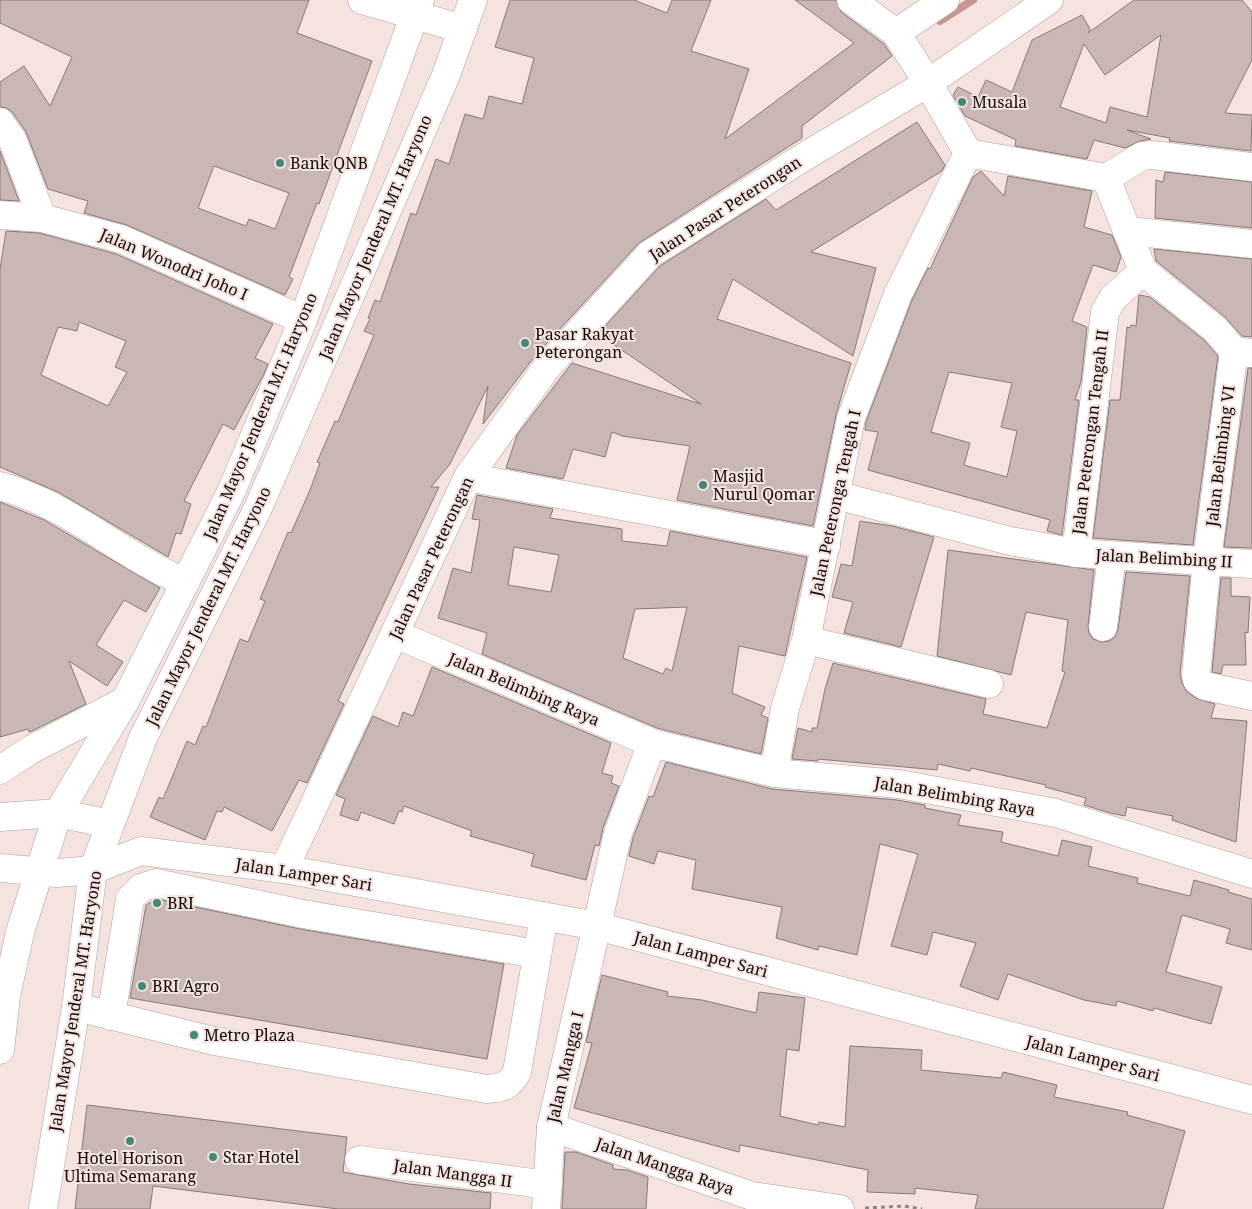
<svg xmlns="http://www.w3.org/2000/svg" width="1252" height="1209" font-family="'Noto Serif',serif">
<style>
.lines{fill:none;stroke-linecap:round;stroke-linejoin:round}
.stream{stroke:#c59790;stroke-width:8}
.building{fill:#c8b7b4;stroke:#897977;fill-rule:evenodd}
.minor-casing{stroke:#b1a09e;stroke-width:29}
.major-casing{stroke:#b1a09e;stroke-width:29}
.highway-casing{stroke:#b1a09e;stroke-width:29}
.path{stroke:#928583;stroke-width:3;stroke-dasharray:4 4;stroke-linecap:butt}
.minor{stroke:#fff;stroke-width:28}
.major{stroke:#fff;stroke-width:28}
.highway{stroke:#fff;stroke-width:28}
.poi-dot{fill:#45877a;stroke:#f5e3e0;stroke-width:2}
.labels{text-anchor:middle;stroke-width:4;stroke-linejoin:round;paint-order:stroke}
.poi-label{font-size:16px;fill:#110b0a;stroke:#f5e3e0;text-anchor:start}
.street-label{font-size:16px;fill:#110b0a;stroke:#f5e3e0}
</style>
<rect width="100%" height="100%" fill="#f5e3e0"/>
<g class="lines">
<path class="stream" d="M940,21L973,0"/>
</g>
<g class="building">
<path d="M0,0H309L297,33L372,61L319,204L317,203L289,277L293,279L285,295L127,225L84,213L88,201L48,189L26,132L13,113L7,108L0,107V82L24,66L50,106L72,57L0,23ZM214,166L289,193L275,229L249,219L246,226L198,208Z"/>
<path d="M510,0H634L667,13L672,0H711L691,51L749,69L725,139L854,43L795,0H836L841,12L884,44L892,56L802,126V138L639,243L535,356L483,424L488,386L450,464L431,487H439L338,701L344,704L307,783L299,780L272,831L224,807L222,812L217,811L205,840L150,817L159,797L163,799L187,741L195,745L203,726L206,727L240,639L248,642L265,601L260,599L288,532L291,533L310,490L320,463L317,462L335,421L338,422L374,335L364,331L370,319L368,318L375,300L380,302L411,213L416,215L436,159L449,164L465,114L483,119L489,96L522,104L534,58L495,47Z"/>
<path d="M1134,0H1242L1252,12V60L1225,113L1252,115L1251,151L1169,141L1170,138L1127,130L1151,139L1140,141L1125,148L1094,140L1087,159L1015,146L1016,140L965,116L953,95L958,87L978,97L986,80L1012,92L1032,40L1082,15L1090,29L1088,33ZM1161,35L1147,117L1110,107L1106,123L1060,107L1084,44L1105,75Z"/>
<path d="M917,122L945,165L942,171L811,252L876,268L853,356L733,279L717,319L851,363L836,415L813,526L677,500L690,446L622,436L612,432L605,457L573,449L563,479L506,468L517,435L572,363L701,404L598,334L660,266L766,199L776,210Z"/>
<path d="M0,151L19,201L0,200Z"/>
<path d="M981,171L1004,196L1008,176L1092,191L1084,227L1112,235L1121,257L1116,272L1093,265L1072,321L1087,327L1081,382L1075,400H1079L1062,535L1047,531L1050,520L868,470L878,432L865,430L866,422L912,300L928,268L930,269L973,177ZM949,372L1012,383L1001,427L1017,431L1007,477L964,465L970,443L931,432Z"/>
<path d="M1165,172L1252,182V228L1155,218L1156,180L1163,182Z"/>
<path d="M6,231L39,233L116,254L273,324L255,358L268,364L264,374L234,430L223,424L184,501L191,504L181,534L176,533L168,557L58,492L0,467V269ZM79,322L126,341L115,367L127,372L108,406L41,375L58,327L77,331Z"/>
<path d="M1154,249L1252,259V337L1242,336L1225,317L1156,261Z"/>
<path d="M1139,295L1150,297L1204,340L1218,356L1193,545L1093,538L1110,400H1120L1127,327L1130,328L1131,325L1136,326Z"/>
<path d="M1248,368H1252V548L1224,547Z"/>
<path d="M477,495L553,509L550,518L622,529V541L667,546L670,531L807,557L785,656L739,646L732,693L765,707L761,715L768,718L761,754L657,728L482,654L487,633L438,618L453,568L471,573L480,520L472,519ZM514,547L559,555L551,592L508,585ZM687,607L672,671L666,668L663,674L623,658L635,609Z"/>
<path d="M0,502L44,520L160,588L146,612L124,600L96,645L123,662L107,686L69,661L86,704L32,731L29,732L28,729L0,737Z"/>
<path d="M860,521L892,526L934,537L901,647L844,633L853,602L832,597L841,564L852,566Z"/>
<path d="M948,550L1094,570L1088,626L1089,633L1093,639L1102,642L1109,641L1115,637L1118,629L1126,572L1190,576L1180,674L1182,683L1187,692L1196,698L1215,704L1211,718L1247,721L1236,842L1172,820L1173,816L1127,807L1125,816L1110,813L1084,805L1086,798L1045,787L1046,785L971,768L970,771L938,764L937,770L818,759V761L792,759L798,728L812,732V728H817L825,689L833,663L986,699L983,714L1047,728L1065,672L1062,671L1068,620L1026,612L1011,675L937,656Z"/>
<path d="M1221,578H1231V596L1250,597L1248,633L1245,632L1246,665H1223L1221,674L1212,672Z"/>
<path d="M432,667L611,743L602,773L613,776L611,783L619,786L603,828L599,846L595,845L586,880L531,866L534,854L470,836L472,831L404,806L402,812L399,811L394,824L361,812L358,821L340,815L345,799L336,795L373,716L398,727L403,712L413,716Z"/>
<path d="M666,762L772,789L897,800L925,805V808L961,815L958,825L1003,832L1001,842L1058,856L1062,840L1092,847L1088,866L1138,878L1137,883L1190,896L1194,880L1229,890L1228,892L1252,899V950L1226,943L1230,929L1182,915L1166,972L1222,987L1211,1024L1154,1008L1153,1011L1117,1001L1116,1006L1084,1000L1008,974L998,1000L960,986L976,943L933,932L927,955L891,946L918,854L880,844L857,955L819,946L818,950L776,938L782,907L692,889L696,860L658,851L654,864L629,856L633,838L649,796L653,797Z"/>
<path d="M157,899L300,929L504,964L487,1059L130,998L146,905Z"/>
<path d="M602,975L668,992L667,996L702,1000L756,1013L759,992L805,998L799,1051L787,1049L780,1116L818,1125L819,1122L845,1127L850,1046L922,1050L921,1070L1001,1078L1003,1072L1057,1085L1054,1097L1128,1112L1127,1115L1185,1131L1163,1209H975L978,1195L915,1188V1194L867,1192L868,1170L740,1145L739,1152L574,1108L592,1043L586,1042Z"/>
<path d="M87,1105L347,1137L343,1172L409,1184L491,1193L490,1209H338L153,1186L150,1209H75Z"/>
<path d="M565,1152H576L613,1165V1169L627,1170L648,1177L646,1209H562Z"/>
</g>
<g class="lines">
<g class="minor-casing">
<g id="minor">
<path d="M362,0L463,29"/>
<path d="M851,0L896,33L928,83L968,153"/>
<path d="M896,33L945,0"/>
<path d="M0,122L13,141L42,218"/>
<path d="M968,153L1106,178L1142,156L1152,155L1252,167"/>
<path d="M0,215L42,218L121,239L303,320"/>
<path d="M1128,231L1252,244"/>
<path d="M1143,271L1215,329L1234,351L1251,353"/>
<path d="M1234,351L1207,560L1196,675L1197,680L1205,686L1252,696"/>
<path d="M468,477L819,543L826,546"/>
<path d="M0,486C50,500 85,526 128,552C146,564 166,573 185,583"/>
<path d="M836,495L1010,541L1076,553L1252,564"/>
<path d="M1076,553L1105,312L1113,298L1143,271L1106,178"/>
<path d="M1103,627L1112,556"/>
<path d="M395,634L652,743"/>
<path d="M806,640L989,684"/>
<path d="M774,773L785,708L806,640L851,418L898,294L968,153"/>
<path d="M284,869L468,477L547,367L650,254L807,155L928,83L1049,0"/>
<path d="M93,870L141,851L284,869L597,926L1252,1100"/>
<path d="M76,1007L214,1041L487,1089C502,1088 510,1086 517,1072L544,916"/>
<path d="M111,1016L130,899L141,888L156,883L303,914L537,954"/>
<path d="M551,1127L752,1196L840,1209"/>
<path d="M359,1160L548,1185"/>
<path d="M546,1209L551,1127L618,833L652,743L774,773L899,784L1056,813L1252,874"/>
</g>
</g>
<g class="major-casing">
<g id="major">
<path d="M0,817L58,813L110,824"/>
<path d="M0,868L57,873L93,870"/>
</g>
</g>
<g class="highway-casing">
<g id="highway">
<path d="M0,770L32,749L125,701"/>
<path d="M0,1050L6,996L20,932L58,813L125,701L232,490L303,320L420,0"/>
<path d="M43,1209L76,1007L93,870L143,738L258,508L446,75L473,0"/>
</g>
</g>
<path class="path" d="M865,1208L904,1206L922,1209"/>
<use href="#minor" class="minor"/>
<use href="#major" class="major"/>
<use href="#highway" class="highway"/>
</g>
<g class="poi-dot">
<circle cx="962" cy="102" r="5"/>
<circle cx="280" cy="163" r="5"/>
<circle cx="525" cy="343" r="5"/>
<circle cx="703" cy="485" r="5"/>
<circle cx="157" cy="903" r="5"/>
<circle cx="142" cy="986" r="5"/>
<circle cx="194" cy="1035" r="5"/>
<circle cx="130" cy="1141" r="5"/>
<circle cx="213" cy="1157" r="5"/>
</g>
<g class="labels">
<g class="poi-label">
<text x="972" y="108">Musala</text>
<text x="290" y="169">Bank QNB</text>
<text x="535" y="340">Pasar Rakyat<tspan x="535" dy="18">Peterongan</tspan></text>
<text x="713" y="482">Masjid<tspan x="713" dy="18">Nurul Qomar</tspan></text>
<text x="167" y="909">BRI</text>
<text x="152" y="992">BRI Agro</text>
<text x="204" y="1041">Metro Plaza</text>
<text x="223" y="1163">Star Hotel</text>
<text x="130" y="1164" text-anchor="middle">Hotel Horison<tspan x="130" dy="18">Ultima Semarang</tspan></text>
</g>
<g class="street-label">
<text transform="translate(725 208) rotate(-33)" y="6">Jalan Pasar Peterongan</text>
<text transform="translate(375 237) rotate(-67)" y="6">Jalan Mayor Jenderal MT. Haryono</text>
<text transform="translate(174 264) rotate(23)" y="6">Jalan Wonodri Joho I</text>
<text transform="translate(260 416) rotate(-67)" y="6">Jalan Mayor Jenderal M.T. Haryono</text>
<text transform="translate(1090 432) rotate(-83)" y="6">Jalan Peterongan Tengah II</text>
<text transform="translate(1220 456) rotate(-83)" y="6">Jalan Belimbing VI</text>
<text transform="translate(835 503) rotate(-78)" y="6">Jalan Peteronga Tengah I</text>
<text transform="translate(431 558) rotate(-65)" y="6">Jalan Pasar Peterongan</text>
<text transform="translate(1164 558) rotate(3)" y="6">Jalan Belimbing II</text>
<text transform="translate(208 606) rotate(-64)" y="6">Jalan Mayor Jenderal MT. Haryono</text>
<text transform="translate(524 689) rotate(23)" y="6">Jalan Belimbing Raya</text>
<text transform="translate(955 796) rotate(10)" y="6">Jalan Belimbing Raya</text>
<text transform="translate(304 874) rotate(9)" y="6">Jalan Lamper Sari</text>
<text transform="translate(701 954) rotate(15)" y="6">Jalan Lamper Sari</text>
<text transform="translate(75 1001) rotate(-81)" y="6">Jalan Mayor Jenderal MT. Haryono</text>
<text transform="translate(1093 1058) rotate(15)" y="6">Jalan Lamper Sari</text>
<text transform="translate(565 1067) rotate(-77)" y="6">Jalan Mangga I</text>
<text transform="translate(665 1166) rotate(19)" y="6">Jalan Mangga Raya</text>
<text transform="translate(453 1173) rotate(8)" y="6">Jalan Mangga II</text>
</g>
</g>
</svg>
